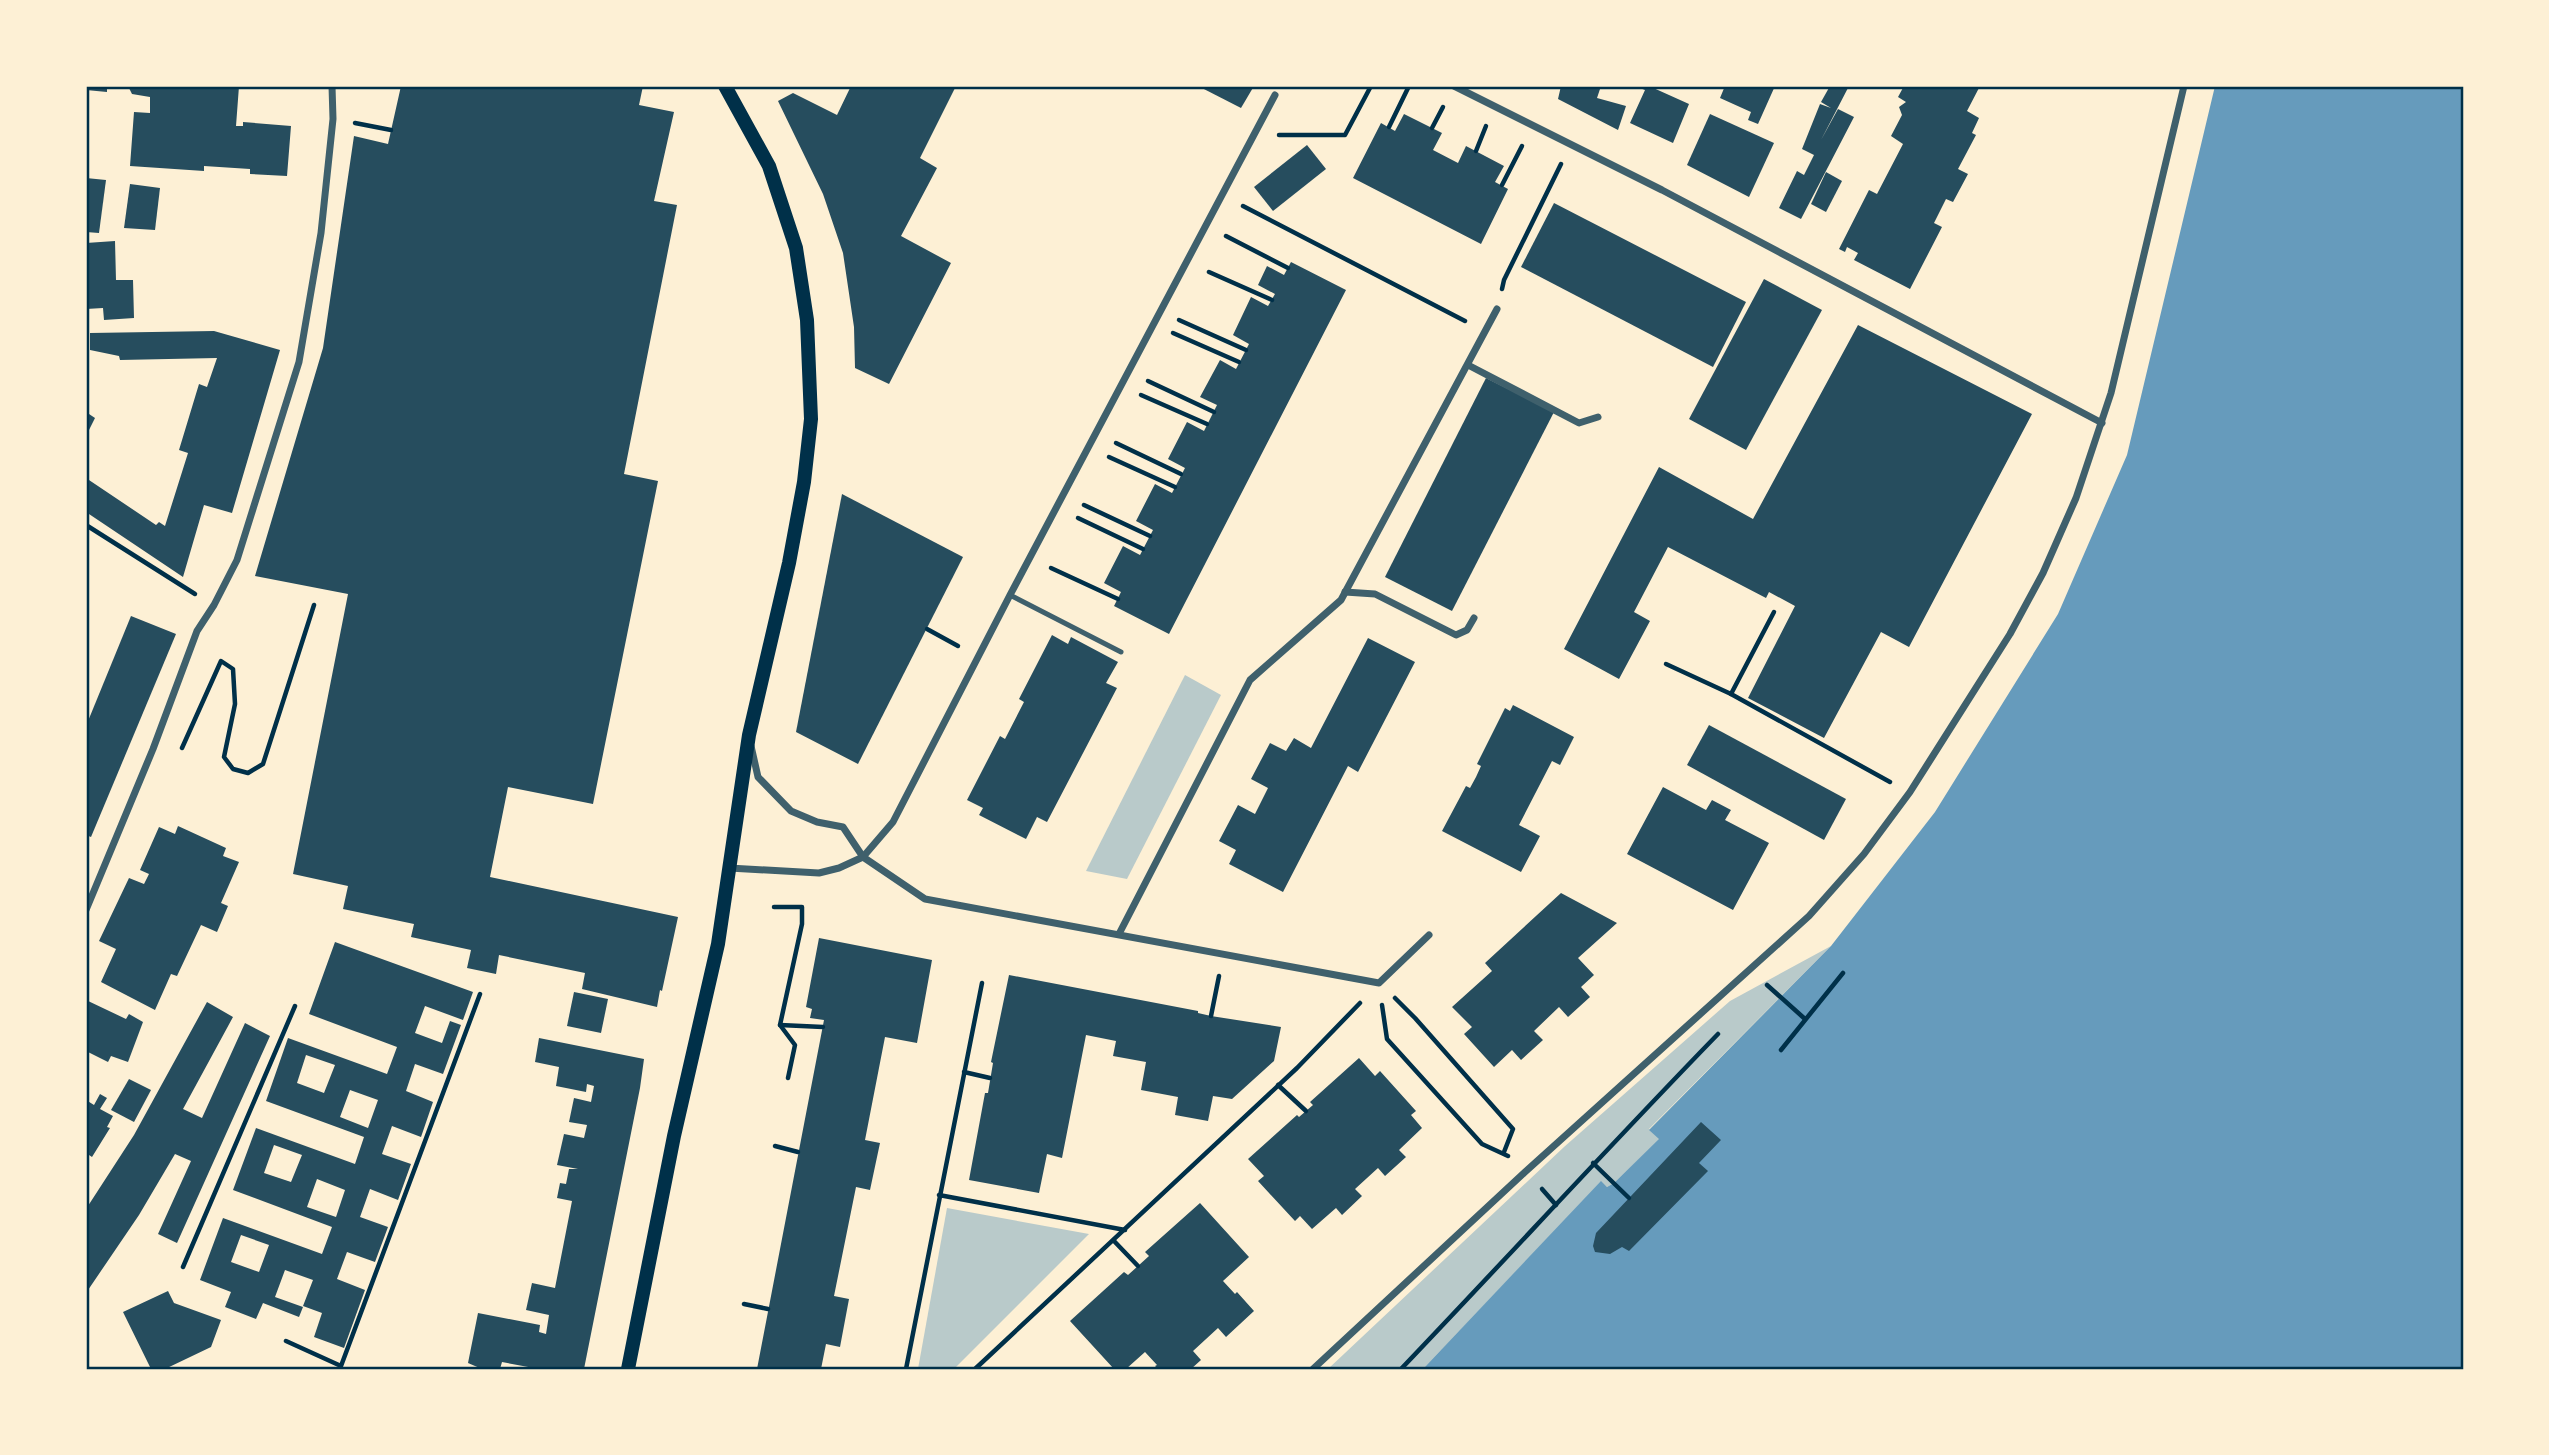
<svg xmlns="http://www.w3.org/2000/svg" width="2549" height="1455" font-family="'Open Sans',sans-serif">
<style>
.green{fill:#b9caca}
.water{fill:#669bbc}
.building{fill:#264d5e;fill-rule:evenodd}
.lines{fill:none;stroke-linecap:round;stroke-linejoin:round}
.path{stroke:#003049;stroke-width:4.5}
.service{stroke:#3f606c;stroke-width:5}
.pedestrian{stroke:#3f606c;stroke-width:6}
.minor{stroke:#3f606c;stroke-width:7}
.secondary{stroke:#003049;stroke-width:14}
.neatline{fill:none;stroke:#003049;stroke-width:2.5}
</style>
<rect width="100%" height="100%" fill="#fdf0d5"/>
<g class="green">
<path d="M1185,675L1221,695L1127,879L1086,871Z"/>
<path d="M1831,946L1649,1129L1660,1139L1614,1183L1607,1187L1601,1182L1423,1369H1328L1564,1147L1730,1001Z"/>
<path d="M947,1208L1089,1234L954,1369H918Z"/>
</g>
<path class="water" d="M2215,86H2463V1369H1423L1601,1181L1607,1187L1614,1183L1659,1139L1649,1130L1831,946L1935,812L2058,614L2127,455Z"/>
<g class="building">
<path d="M86,86H107V92L86,90Z"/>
<path d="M128,86H239L236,126H243V122L291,126L287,176L250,174V169L204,166V171L130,166L134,112L150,113V97L132,94Z"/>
<path d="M401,86H643L639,105L674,112L654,201L677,205L624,474L658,481L593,804L508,787L490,877L678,917L662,991L660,990L657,1007L582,989L585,973L499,955L496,974L467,968L471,950L411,937L414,924L343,909L348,886L293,874L348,594L255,576L323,348L354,136L388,144Z"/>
<path d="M851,86H956L920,158L937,168L901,236L951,263L889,384L855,368L854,327L843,253L823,194L778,101L793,93L837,115Z"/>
<path d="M1198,86H1254L1241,108Z"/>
<path d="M1561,86H1601L1597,98L1626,106L1618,130L1558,99Z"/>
<path d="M1635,86H1649L1689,104L1673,143L1630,123L1645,90Z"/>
<path d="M1725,86H1775L1758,124L1748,120L1751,112L1720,98Z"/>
<path d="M1830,86H1849L1821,140L1838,109L1854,117L1801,219L1779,208L1797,171L1804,175L1814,155L1802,149L1820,104L1831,108L1821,102Z"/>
<path d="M1904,86H1980L1967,111L1979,118L1972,133L1976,135L1958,169L1968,174L1953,202L1946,199L1934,223L1942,227L1910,289L1854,260L1858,253L1847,247L1845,252L1839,249L1869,190L1877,194L1903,144L1891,136L1902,115L1899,107L1906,102L1898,97Z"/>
<path d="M1404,114L1442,133L1433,150L1458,163L1466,146L1504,166L1495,182L1508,189L1481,244L1353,178L1381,123L1395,131Z"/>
<path d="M1710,114L1774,143L1749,197L1687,165Z"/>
<path d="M1307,145L1326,169L1273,211L1254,187Z"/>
<path d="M1826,172L1842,181L1826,212L1811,204Z"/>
<path d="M86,178L106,180L99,233L86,232Z"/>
<path d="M130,184L160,188L155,230L124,228Z"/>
<path d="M1554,203L1746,302L1713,367L1521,267Z"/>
<path d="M115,241L116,280H133L134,318L104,320L103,308L86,309V243Z"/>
<path d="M1291,262L1346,290L1169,634L1114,606L1121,592L1104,583L1123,546L1140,555L1153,530L1136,521L1155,484L1172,493L1185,468L1168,459L1187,422L1204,431L1217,405L1200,397L1220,360L1236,369L1249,344L1233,335L1251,297L1268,306L1275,294L1258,285L1267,266L1284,275Z"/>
<path d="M1764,279L1822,310L1746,450L1689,419Z"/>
<path d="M1858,325L2032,414L1909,647L1881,632L1824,738L1748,698L1795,606L1769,592L1766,598L1668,547L1634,612L1650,621L1619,679L1564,649L1659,467L1753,519Z"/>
<path d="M214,331L280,350L232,513L204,505L183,577L86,512V478L156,525L159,522L165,526L188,453L179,450L199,384L207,387L217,358L120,360L119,356L90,350V333Z"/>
<path d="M1486,378L1554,412L1452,611L1385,577Z"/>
<path d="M86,412L95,418L86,436Z"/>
<path d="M842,494L963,557L858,764L796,732Z"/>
<path d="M131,616L176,634L91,837L86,835V726Z"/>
<path d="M1052,635L1068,644L1071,637L1118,662L1106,683L1117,688L1047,822L1037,817L1026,839L979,815L983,808L967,800L1000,736L1005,739L1024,702L1019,699Z"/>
<path d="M1368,638L1415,662L1358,772L1348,766L1283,892L1229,864L1236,850L1219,841L1238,805L1255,814L1268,788L1251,779L1270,743L1286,751L1294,738L1311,748Z"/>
<path d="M1513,705L1574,737L1560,765L1552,761L1519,825L1540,836L1521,872L1442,831L1466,786L1470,788L1476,777L1481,766L1477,764L1505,708L1510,711Z"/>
<path d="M1709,725L1846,799L1824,840L1687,765Z"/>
<path d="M1663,787L1706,810L1712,800L1731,810L1725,820L1769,843L1733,910L1627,854Z"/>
<path d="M178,826L226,848L223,856L239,862L221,903L228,906L217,932L201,925L177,976L171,974L155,1010L101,982L116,949L99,941L129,878L144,884L149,874L140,870L159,827L175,834Z"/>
<path d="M1561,893L1617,923L1578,958L1594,975L1581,987L1590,997L1568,1017L1559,1007L1534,1031L1543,1040L1521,1060L1512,1050L1494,1067L1464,1034L1472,1027L1452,1007L1492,971L1485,963Z"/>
<path d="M819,938L932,960L917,1043L885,1037L865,1140L880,1143L870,1190L856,1187L834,1296L849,1299L840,1347L826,1344L821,1369H757L824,1020L810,1018L812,1009L806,1007Z"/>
<path d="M335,942L473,992L463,1020L425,1006L415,1033L442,1043L450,1021L461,1025L443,1074L415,1064L406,1091L433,1102L421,1137L392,1126L382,1154L411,1164L398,1200L370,1189L360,1217L388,1227L375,1262L347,1252L337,1279L365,1290L344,1348L314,1337L322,1313L303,1306L313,1280L285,1270L275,1297L303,1307L299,1317L263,1303L256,1319L225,1307L231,1292L200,1280L223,1218L322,1254L332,1227L233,1190L256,1128L355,1164L364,1137L266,1101L288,1038L387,1074L397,1047L309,1014ZM306,1055L335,1065L324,1093L297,1083ZM350,1090L378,1100L368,1128L340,1117ZM274,1145L302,1155L291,1182L264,1173ZM317,1179L345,1190L336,1217L307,1207ZM241,1235L269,1245L259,1272L231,1262Z"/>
<path d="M1009,975L1198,1011V1013L1211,1016L1281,1027L1274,1061L1232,1099L1213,1096L1208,1121L1175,1115L1178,1097L1141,1090L1146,1062L1113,1056L1116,1041L1086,1035L1062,1158L1047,1154L1039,1193L969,1180L985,1093H988L993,1063L991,1062Z"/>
<path d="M574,992L608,999L601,1033L567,1026Z"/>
<path d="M86,1000L126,1019L129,1014L143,1022L128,1062L111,1056L108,1062L86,1051Z"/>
<path d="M207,1002L233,1017L183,1109L202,1118L245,1023L270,1036L177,1243L158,1234L191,1161L175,1154L139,1215L86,1293V1209L134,1135Z"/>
<path d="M539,1038L644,1059L640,1088L584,1369H539L502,1362L500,1369H482L468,1363L478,1313L540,1325L539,1332L546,1334L549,1315L526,1310L532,1283L555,1288L572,1201L557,1198L560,1183L566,1184L569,1169H578L557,1165L564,1134L584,1138L587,1125L569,1122L574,1098L591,1102L594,1086L587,1084L586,1092L556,1086L559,1067L535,1062Z"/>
<path d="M1359,1058L1375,1076L1380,1071L1416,1111L1411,1115L1422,1128L1399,1150L1406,1157L1385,1176L1378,1168L1355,1189L1362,1196L1342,1215L1336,1208L1312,1229L1300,1216L1295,1221L1258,1181L1264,1176L1248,1159L1297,1115L1299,1117L1313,1105L1310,1102Z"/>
<path d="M129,1079L151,1090L134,1122L111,1110Z"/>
<path d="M100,1094L107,1098L100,1109L113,1116L107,1127L110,1128L92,1157L86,1153V1100L94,1105Z"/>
<path d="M1701,1122L1721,1140L1699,1163L1708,1171L1629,1251L1622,1247L1610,1254L1595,1252L1593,1246L1596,1233Z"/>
<path d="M1200,1203L1249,1257L1223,1281L1235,1294L1237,1292L1254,1311L1226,1337L1218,1328L1193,1351L1201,1360L1191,1369H1158L1155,1366L1157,1365L1145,1352L1126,1369H1114L1070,1321L1124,1272L1128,1275L1138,1266L1149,1256L1145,1252Z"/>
<path d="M168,1291L174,1303L221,1320L211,1347L165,1369H151L123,1312Z"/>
</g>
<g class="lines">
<g class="path">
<path d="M355,123L391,130"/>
<path d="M1389,127L1409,86"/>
<path d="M1432,128L1443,107"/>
<path d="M1279,135H1345L1371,86"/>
<path d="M1476,151L1486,126"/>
<path d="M1502,185L1522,146"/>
<path d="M1243,206L1465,321"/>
<path d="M1226,236L1288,268"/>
<path d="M1209,272L1272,300"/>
<path d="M1502,289L1504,280L1561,164"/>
<path d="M1179,320L1246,350"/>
<path d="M1173,333L1239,362"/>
<path d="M1148,381L1214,412"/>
<path d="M1141,395L1207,424"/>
<path d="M1116,443L1181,474"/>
<path d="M1109,457L1175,487"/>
<path d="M1084,505L1150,536"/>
<path d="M1078,518L1143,549"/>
<path d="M86,525L195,594"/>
<path d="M1051,568L1118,599"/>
<path d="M927,629L958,646"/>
<path d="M1666,664L1731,694L1774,612"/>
<path d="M1731,694L1890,782"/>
<path d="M182,748L221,661L233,669L235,704L224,757L233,769L248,773L263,764L314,605"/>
<path d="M774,907H802V924L780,1025L795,1045L788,1078"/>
<path d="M1767,985L1805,1019"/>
<path d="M1395,998L1415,1018L1513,1129L1504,1152"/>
<path d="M1382,1005L1387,1039L1482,1144L1508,1156"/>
<path d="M1211,1016L1219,976"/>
<path d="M780,1025L823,1027"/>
<path d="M1781,1050L1843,973"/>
<path d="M964,1072L990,1078"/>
<path d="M1278,1085L1306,1111"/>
<path d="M775,1146L798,1152"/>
<path d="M1593,1163L1629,1198"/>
<path d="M1542,1189L1556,1205"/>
<path d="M939,1195L1125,1230"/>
<path d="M1114,1241L1138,1266"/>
<path d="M183,1267L295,1006"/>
<path d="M744,1304L768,1309"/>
<path d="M286,1341L341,1366L480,994"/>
<path d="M906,1369L982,983"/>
<path d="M975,1369L1297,1068L1360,1003"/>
<path d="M1401,1369C1507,1258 1611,1144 1718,1034"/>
</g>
<path class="service" d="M1010,595L1121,652"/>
<path class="pedestrian" d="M86,1367L87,1369"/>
<g class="minor">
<path d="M1454,86L1662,190L2102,423"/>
<path d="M1468,365L1579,423L1598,417"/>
<path d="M1345,592L1375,594L1456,635L1467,630L1474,618"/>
<path d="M751,746L758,777L791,811L817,822L843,827L863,857L925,899L1379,983L1429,935"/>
<path d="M729,868L819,873L839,868L863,857L893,822L1010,595L1275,95"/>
<path d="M86,910L153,749L197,631L214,605L237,560L299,362L321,233L333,119L332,86"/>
<path d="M1119,934L1250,680L1341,600L1497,309"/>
<path d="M1313,1369L1525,1172L1809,916L1864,854L1910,792L2010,634L2043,573L2076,498L2111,393L2184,86"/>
</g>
<path class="secondary" d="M628,1369L674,1136L718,944L749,735L789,563L804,482L811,419L807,320L796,248L769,166L725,86"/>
</g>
<rect width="2549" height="1455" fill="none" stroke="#fdf0d5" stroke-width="175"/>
<rect x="88" y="88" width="2374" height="1280" class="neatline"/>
</svg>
